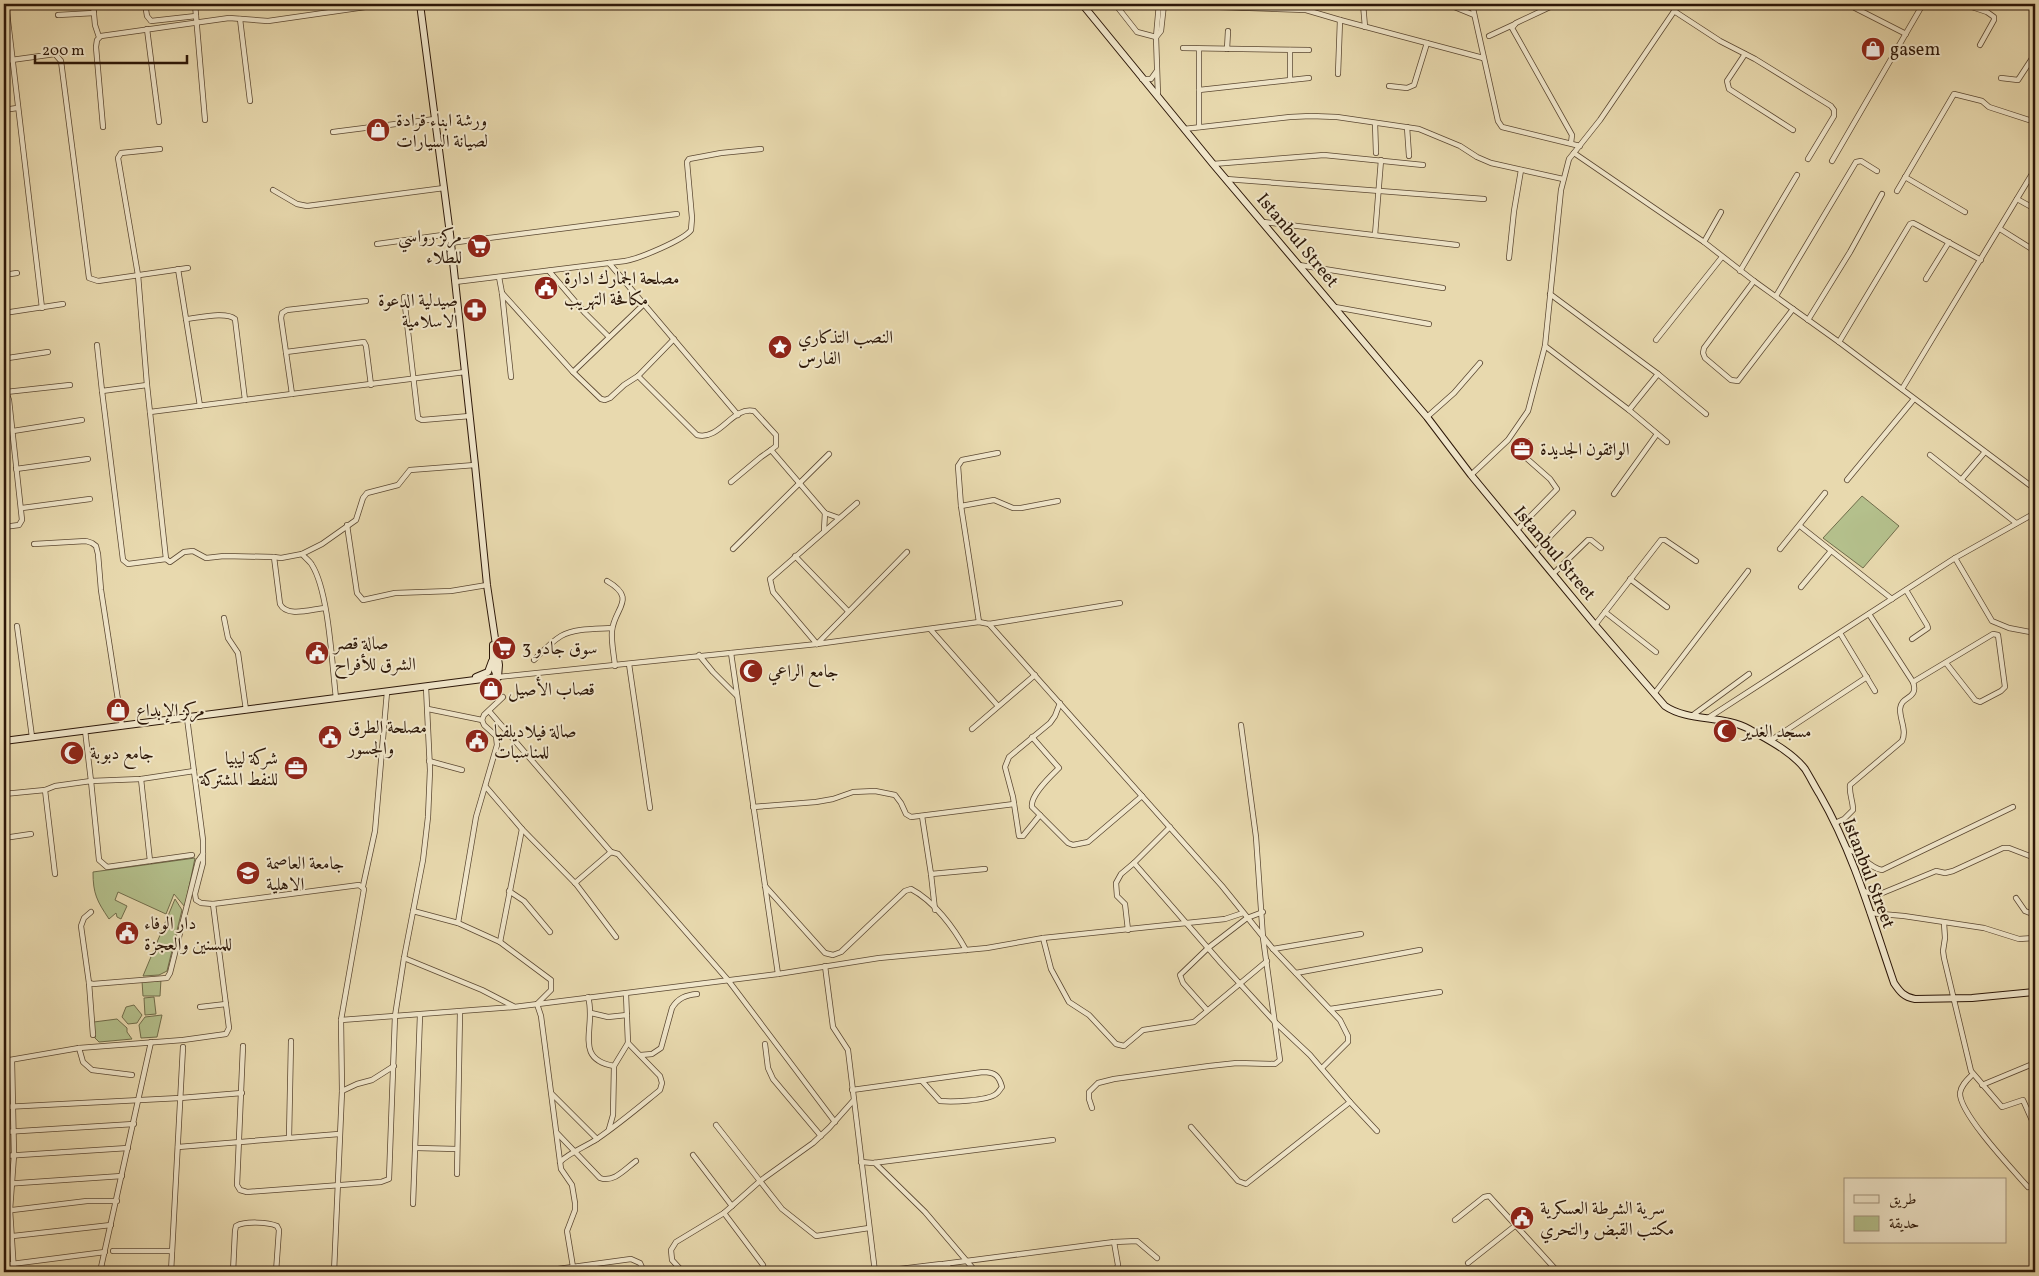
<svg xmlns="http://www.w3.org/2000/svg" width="2039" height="1276" font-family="Vollkorn,Amiri,serif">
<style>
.green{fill:#b4c08c;stroke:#706c4a}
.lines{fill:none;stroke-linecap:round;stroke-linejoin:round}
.street-casing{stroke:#5b4832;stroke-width:6}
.secondary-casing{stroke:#2c1708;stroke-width:8}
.street{stroke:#f0e6ca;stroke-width:4.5}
.secondary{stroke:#f0e6ca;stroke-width:6}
.labels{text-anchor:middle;stroke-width:4;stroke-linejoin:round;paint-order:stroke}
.poi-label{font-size:18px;fill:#2c1708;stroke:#f0e6ca;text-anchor:start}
.street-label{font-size:18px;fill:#2c1708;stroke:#f0e6ca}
</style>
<rect width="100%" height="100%" fill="#e8d9ae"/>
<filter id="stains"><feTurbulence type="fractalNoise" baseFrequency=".004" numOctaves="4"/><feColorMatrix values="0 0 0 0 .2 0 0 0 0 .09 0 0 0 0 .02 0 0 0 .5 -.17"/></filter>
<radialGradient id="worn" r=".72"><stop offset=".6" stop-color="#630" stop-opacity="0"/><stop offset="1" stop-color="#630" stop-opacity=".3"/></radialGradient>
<g class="green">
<path d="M1862,496L1899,526L1863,568L1823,538Z"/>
<path d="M195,858L185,907L174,894L166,914L118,892L115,900L127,906L121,919L117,917L116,913L109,919C97,901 93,894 93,872Z"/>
<path d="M175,899L182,910L167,971L159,975L143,976Z"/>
<path d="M161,979L160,996H143L142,981Z"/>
<path d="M154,997L156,1014L145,1015L144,998Z"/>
<path d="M134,1005L142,1015L137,1023L128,1024L122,1017L126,1007Z"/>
<path d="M162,1015L157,1037L141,1038L139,1025L145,1017Z"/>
<path d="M117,1019L127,1028V1032L132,1039L99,1042L95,1038L94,1022Z"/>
</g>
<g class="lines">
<g class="street-casing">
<g id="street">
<path d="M6,4L42,308"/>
<path d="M93,4L95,25L99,37"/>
<path d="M145,4L147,16L151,21L196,16"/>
<path d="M195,4L205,120"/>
<path d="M1115,4L1137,32L1156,37"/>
<path d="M1363,4L1365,27"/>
<path d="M1447,4L1474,15"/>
<path d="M1472,4L1498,121L1502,127L1580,146"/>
<path d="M1963,4L1987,12L1994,17V20L1980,45"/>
<path d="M1159,5L1306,10L1340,20"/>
<path d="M1550,7L1516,23L1512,28L1572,135L1571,143"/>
<path d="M1855,8L1906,34"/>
<path d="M1674,11L1720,41L1755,59L1831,106L1834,110V116L1808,159"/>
<path d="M58,15L94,13"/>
<path d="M240,19L250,101"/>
<path d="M147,29L159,122"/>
<path d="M1157,36L1161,31L1164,4"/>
<path d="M1489,36L1515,24"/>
<path d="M1183,48L1309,50"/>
<path d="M1227,49L1228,31"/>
<path d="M1745,54L1727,81L1729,89L1793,130"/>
<path d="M4,61L55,54L61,61L89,278L98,281L188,268"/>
<path d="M1338,74L1340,20L1483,58"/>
<path d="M2001,78L2018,80L2033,57L2035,56"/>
<path d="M1142,79H1151L1156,72"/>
<path d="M1290,80V50"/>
<path d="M1389,86L1407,88L1414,85L1427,43"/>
<path d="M1199,90L1309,78"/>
<path d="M1158,96L1156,37L1159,4"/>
<path d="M4,110L17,108"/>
<path d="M1375,123L1376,153"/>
<path d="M103,127L96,47L97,40L101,36L229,18L268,21L386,4"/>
<path d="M1199,127V49"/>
<path d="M1407,127L1409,156"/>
<path d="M1184,129L1290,117L1311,116L1337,117L1419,129L1460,146L1477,157L1491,163L1563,179"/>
<path d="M333,132L435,119"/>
<path d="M160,149L121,153L118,158L138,275L147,385L166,559"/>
<path d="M1574,153L1704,242L1754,281L1839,342L2035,489"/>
<path d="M1832,161L1923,4"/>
<path d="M1213,164L1324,155L1423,165"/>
<path d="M1905,177L1965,212"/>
<path d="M1226,179L1484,199"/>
<path d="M273,190L297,204L307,206L444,188"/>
<path d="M1897,191L1954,94L1982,101L1989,107L2035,122"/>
<path d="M2017,199L2035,209"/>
<path d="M1263,222L1457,245"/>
<path d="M2000,229L2035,251"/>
<path d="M1375,235L1381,160"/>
<path d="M1704,242L1721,212"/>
<path d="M450,243L677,214"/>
<path d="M377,244L450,234"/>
<path d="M1509,258L1514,211L1521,170"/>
<path d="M609,263L738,415"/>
<path d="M1299,265L1443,288"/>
<path d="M178,269L200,406"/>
<path d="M549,271L585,313L609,337"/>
<path d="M1740,271L1797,175"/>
<path d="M4,275L17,273"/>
<path d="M499,277L502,293L511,377"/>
<path d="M1926,279L1949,242"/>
<path d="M1754,281L1704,348L1703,353L1705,358L1731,380L1738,381L1793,309"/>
<path d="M455,282L625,261C638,259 684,240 691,230L692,218L687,162L689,159L721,153L761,149"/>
<path d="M502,293L573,372L601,399L605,400L610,398L624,385L638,376L674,339"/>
<path d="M1550,294L1658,374L1706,414"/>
<path d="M1776,296L1856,162L1861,161L1877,171"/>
<path d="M404,297L418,418L422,420L470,416"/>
<path d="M1335,307L1429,324"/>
<path d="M4,313L63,304"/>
<path d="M186,319C198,318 226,311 235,319L245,400"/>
<path d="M1808,320L1850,252L1882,194"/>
<path d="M1656,340L1722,257"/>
<path d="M1839,342L1910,224L1913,223L1917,225L1981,260"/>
<path d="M97,345L102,391L147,385"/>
<path d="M1545,346L1629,410L1667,442"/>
<path d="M286,352L364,342L366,346L371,385"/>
<path d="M4,370L5,361L8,358L48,352"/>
<path d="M573,372L644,304"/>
<path d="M638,376L697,435C720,441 732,406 754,411L776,435V446L771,450"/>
<path d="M4,378L6,392"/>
<path d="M1902,389L2035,169"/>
<path d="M102,391L123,560L128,564L166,559L170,562L184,552L193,551L206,558L224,556L274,557L280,604C287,618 312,609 325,608"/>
<path d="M292,394L281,318L282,313L287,310L366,301"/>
<path d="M1629,410L1658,374"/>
<path d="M150,412L465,372"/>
<path d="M1427,417L1454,393L1480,363"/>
<path d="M13,431L82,420"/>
<path d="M1930,455L2016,523"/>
<path d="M16,469L88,459"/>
<path d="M1471,475L1508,440L1528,411L1545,346L1561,190L1569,159L1600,120L1679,4"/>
<path d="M1847,480L1914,399"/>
<path d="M1961,480L1984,453"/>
<path d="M731,482L761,457L771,450L825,513L839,518"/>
<path d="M1614,494L1657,434"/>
<path d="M961,506L994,500L1013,508H1021L1058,501"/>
<path d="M22,508L90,499"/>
<path d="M347,525L357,593L363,600L395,593L451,591L487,585"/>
<path d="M1800,526L1892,599"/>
<path d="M4,527L19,525L22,520L9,400L6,392L70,385"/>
<path d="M824,530L825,513"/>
<path d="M1517,530L1557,489L1550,479L1525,457"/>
<path d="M34,544L86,541L92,543L96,546L98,554L101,590L122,726"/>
<path d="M733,549L829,454"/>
<path d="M1780,549L1825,493"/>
<path d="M1535,552L1573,513"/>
<path d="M302,554L322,544L356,520L363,498L367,493L398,485L410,470L475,465"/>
<path d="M795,556L848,611"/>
<path d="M274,557L281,558L302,554C305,558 310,561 312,565C329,592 332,666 336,698"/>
<path d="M1955,558L1992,621L2009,628L2035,633"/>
<path d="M1553,574L1588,540H1591L1601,548"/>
<path d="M1630,579L1667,607"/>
<path d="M607,581C638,599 614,608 612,631C611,642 614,655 615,666"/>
<path d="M1801,587L1831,551"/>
<path d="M1906,590L1927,625L1928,628L1912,639"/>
<path d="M1605,612L1656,652"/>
<path d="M224,618L228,638L238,653L246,710"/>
<path d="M979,622L961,506L958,466L962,460L998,453"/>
<path d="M989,624L1222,886L1273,949L1340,1020L1348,1036V1042L1322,1068"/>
<path d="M1595,625L1661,540H1665L1696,561"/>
<path d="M17,626L32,737"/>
<path d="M931,630L998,706"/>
<path d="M1840,633L1875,691"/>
<path d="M817,644L773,592L770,579L857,503"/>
<path d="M817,644L907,552"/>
<path d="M731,653L778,974"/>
<path d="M699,655L713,672L737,696"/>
<path d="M534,660C542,652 551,642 561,636C575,628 596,629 612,628"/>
<path d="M629,664L650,808"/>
<path d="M498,677L817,644L979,622L989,624L1120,603"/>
<path d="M1913,682L1993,634L1998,635L2005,687L2001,691L1980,702L1975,700L1946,663"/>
<path d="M1654,694L1748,571"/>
<path d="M428,709L482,720"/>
<path d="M489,711L611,852"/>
<path d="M1693,715L1749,674"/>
<path d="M187,718L203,840V863L195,894L196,900L201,903L213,904L359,885L364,889L341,1020L342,1091L334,1272"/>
<path d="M1708,718L1955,558L2035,513"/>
<path d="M482,720L484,715L503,697"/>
<path d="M972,729L1035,675"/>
<path d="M85,730L91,781L141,779L194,771"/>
<path d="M1032,737L1059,768C1051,776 1030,795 1032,807L1068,843L1073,845L1088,842L1142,796"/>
<path d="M1770,741L1867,677"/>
<path d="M429,761L462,770"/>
<path d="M141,779L150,861"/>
<path d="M486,787L522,829L576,884L616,937"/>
<path d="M4,794L45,790"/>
<path d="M753,807L816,802L833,799L853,792L875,791L895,795L901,803L906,814L911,817L1014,804"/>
<path d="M1040,815L1023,836H1019L1013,797L1005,767L1009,757L1050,723L1055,716L1060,703"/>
<path d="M922,816L931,874L985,869"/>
<path d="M1835,823L1844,819L1853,810C1853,801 1849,794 1850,785L1902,741C1907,731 1900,720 1900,709C1901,695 1919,700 1913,682L1869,614"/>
<path d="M1170,827L1134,863L1221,963L1275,1022L1310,1055L1350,1102L1377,1131"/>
<path d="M4,838L31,834"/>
<path d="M1848,849C1862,854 1869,868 1882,870L2013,807"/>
<path d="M55,874L45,790L55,786L91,781L99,860L107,867L192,855"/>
<path d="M931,874L935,910"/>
<path d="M575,883L611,852L618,854L728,980L835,1122"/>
<path d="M363,886L375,831L387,692"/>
<path d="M765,886L825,953L833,955L841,952L905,891L911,889C934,901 954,928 966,950"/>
<path d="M509,891L524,901L550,932"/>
<path d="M1864,891L1872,894H1880L1936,871L1945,873L1953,871L2003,848H2009L2035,858"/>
<path d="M2016,898L2025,911L2035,915"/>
<path d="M413,911L458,923L500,942L551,980V990L537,1004L541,1016L561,1169L572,1185L575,1203V1210L567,1231L573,1267"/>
<path d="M91,912L84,918L81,926L89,983L93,984L167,978L170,973L198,861L203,854"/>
<path d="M1870,913L1904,916L1984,928L2019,939L2035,938"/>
<path d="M458,923L476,817L497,745L496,736L484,725L482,720"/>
<path d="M1944,923L1945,938L1943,951L1944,958L1971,1071L2002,1107L2023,1100L2035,1127"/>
<path d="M1128,930L1125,904L1117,896L1116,883L1121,874L1134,863"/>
<path d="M1043,938L1051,969L1069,1002L1089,1015L1116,1044L1124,1046L1143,1030L1194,1022L1267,961"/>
<path d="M500,942L522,829"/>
<path d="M1273,949L1361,934"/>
<path d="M404,958L482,990L513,1006"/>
<path d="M825,966L833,1027L848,1050L875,1272L941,1264L948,1266L951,1272"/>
<path d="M1296,973L1420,950"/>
<path d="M89,983L93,1035"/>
<path d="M588,997C597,1026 572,1059 614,1066"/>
<path d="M200,1007L226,1004"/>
<path d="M1330,1009L1440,992"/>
<path d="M1207,1010L1183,983L1180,975L1208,948L1247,918L1263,912"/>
<path d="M591,1013L608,1017L627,1015"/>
<path d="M341,1020L514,1007L778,974L879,958L987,948L1043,938L1225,919L1243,913"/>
<path d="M765,1044L768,1068L773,1079L821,1136"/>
<path d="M243,1046L237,1185L240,1190L247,1192L381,1182L389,1179L395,1016L404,958L423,860L428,817L430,770L426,687"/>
<path d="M79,1048L83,1062L92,1070L132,1075"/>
<path d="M641,1055L652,1054L661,1048L672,1008C678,998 686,995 697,994"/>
<path d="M4,1061L79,1048L183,1040L226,1034L229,1028L213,904"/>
<path d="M12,1061L14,1155L10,1210L14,1272"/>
<path d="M1973,1074C1968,1079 1961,1085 1960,1093C1959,1113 2013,1170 2028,1187"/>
<path d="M1982,1085L2035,1063"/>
<path d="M852,1090L983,1072C995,1072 999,1076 1002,1087C1000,1089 999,1092 996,1094C987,1101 952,1102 940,1101L922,1081"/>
<path d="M342,1091L357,1084L372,1080L394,1066"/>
<path d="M552,1094L597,1139"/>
<path d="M853,1101L829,1128L813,1143L760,1181L782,1209L816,1236L869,1228"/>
<path d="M4,1107L180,1098L242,1093"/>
<path d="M1092,1108L1089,1099V1092L1098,1083L1114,1079L1209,1066L1237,1063L1275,1064L1280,1060L1263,938L1256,837L1241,725"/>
<path d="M1191,1127L1238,1181L1246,1184L1350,1102"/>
<path d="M609,1129L613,1115L614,1066L628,1043L626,994"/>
<path d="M4,1132L134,1124"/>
<path d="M557,1133L600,1178C614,1183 625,1169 636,1161"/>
<path d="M289,1138L291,1041"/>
<path d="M178,1147L339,1134"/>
<path d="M417,1148L457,1149"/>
<path d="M693,1155L732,1206"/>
<path d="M4,1156L128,1148"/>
<path d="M560,1162C570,1152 585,1147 597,1139C619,1124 639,1107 660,1090L662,1083L660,1076L628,1043"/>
<path d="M861,1162L873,1163L1053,1140"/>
<path d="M875,1163L925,1212L976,1272"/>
<path d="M457,1174L460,1012"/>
<path d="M4,1184L122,1176"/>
<path d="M413,1204L420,1015"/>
<path d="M4,1211L87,1201H117"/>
<path d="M724,1213L763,1265"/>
<path d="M1455,1220L1484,1197L1489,1196L1558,1272"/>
<path d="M4,1237L111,1225"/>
<path d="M113,1251H172"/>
<path d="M1468,1263L1516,1225"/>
<path d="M943,1264L1114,1242L1137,1241L1157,1258"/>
<path d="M4,1265L105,1252"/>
<path d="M100,1272L151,1042"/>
<path d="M171,1272L183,1047"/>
<path d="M233,1272L235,1231L236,1226C245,1221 268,1222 277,1226L279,1230L276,1272"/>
<path d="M536,1272L631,1259L640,1263L644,1272"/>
<path d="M683,1272L672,1260L671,1250L676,1242L724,1213L760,1181L716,1125"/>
<path d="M1113,1272L1116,1271L1118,1265L1114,1242"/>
</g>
</g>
<g class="secondary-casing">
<g id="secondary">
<path d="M420,4L450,234L475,465L487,585L499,665L498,677"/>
<path d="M1082,4L1213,164L1427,417L1471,475L1595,625L1665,706C1688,722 1724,715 1749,729C1768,740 1791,751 1805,769C1810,777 1815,787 1820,795C1854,854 1872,919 1894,983C1900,992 1904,997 1915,999L1972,998L2035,992"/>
<path d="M493,645V665L497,677"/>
<path d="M476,677L488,672L492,661"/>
<path d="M4,741L498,677"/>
</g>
</g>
<use href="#street" class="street"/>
<use href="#secondary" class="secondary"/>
</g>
<defs>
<g id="shop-disc" transform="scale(1.25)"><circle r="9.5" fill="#8f2418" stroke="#f0e6ca"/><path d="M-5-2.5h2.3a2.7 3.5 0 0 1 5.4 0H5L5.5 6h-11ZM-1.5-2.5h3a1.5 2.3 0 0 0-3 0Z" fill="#fff"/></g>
<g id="supermarket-disc" transform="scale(1.25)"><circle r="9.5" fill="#8f2418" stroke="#f0e6ca"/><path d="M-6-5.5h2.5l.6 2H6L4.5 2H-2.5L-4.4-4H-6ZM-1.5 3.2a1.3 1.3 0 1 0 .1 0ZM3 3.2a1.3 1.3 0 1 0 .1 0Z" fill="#fff"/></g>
<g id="civic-disc" transform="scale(1.25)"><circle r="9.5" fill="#8f2418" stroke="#f0e6ca"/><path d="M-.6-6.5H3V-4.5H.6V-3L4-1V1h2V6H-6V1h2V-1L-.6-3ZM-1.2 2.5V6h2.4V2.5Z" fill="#fff"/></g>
<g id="pharmacy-disc" transform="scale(1.25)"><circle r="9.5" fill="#8f2418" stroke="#f0e6ca"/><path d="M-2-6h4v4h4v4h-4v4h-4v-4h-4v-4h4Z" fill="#fff"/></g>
<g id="sight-disc" transform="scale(1.25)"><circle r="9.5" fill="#8f2418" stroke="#f0e6ca"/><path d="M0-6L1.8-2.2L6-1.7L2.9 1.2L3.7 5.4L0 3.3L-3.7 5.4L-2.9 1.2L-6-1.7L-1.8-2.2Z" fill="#fff"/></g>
<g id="office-disc" transform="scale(1.25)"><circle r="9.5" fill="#8f2418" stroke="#f0e6ca"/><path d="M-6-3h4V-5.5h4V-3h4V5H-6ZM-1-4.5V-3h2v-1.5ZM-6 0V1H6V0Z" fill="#fff"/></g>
<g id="mosque-disc" transform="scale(1.25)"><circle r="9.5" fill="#8f2418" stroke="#f0e6ca"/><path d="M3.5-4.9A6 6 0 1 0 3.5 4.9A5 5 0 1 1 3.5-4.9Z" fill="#fff"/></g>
<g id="university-disc" transform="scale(1.25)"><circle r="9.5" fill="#8f2418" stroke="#f0e6ca"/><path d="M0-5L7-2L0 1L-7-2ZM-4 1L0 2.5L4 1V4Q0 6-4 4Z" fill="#fff"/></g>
</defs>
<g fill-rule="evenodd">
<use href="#shop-disc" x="1873" y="49"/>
<use href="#shop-disc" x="378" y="130"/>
<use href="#supermarket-disc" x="479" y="246"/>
<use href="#civic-disc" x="546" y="288"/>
<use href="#pharmacy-disc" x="475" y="310"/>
<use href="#sight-disc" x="780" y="347"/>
<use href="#office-disc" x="1522" y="449"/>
<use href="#supermarket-disc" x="504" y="648"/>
<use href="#civic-disc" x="317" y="653"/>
<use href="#mosque-disc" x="751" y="671"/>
<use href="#shop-disc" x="491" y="689"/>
<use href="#shop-disc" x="118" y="710"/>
<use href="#mosque-disc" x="1725" y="731"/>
<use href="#civic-disc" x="330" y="737"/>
<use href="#civic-disc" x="477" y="741"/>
<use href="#mosque-disc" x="72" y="753"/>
<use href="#office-disc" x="296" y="768"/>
<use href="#university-disc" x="248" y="873"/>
<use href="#civic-disc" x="127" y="933"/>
<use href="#civic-disc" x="1522" y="1218"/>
</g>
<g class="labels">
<g class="poi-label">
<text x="1890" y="55">gasem</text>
<text x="396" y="126">ورشة ابناء قرادة<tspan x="396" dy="21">لصيانة السيارات</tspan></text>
<text x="462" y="242" text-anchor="end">مركز رواسي<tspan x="462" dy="21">للطلاء</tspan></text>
<text x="564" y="284">مصلحة الجمارك ادارة<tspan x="564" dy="21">مكافحة التهريب</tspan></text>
<text x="458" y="306" text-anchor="end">صيدلية الدعوة<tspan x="458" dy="21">الاسلامية</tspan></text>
<text x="798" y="343">النصب التذكاري<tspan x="798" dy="21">الفارس</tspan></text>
<text x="1540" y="455">الواثقون الجديدة</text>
<text x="334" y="649">صالة قصر<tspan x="334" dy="21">الشرق للأفراح</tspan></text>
<text x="522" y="654">سوق جادو 3</text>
<text x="768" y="677">جامع الراعي</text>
<text x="508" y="695">قصاب الأصيل</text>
<text x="136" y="716">مركز الإبداع</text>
<text x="348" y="733">مصلحة الطرق<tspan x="348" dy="21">والجسور</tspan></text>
<text x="494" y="737">صالة فيلاديلفيا<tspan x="494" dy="21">للمناسبات</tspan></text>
<text x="1742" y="737">مسجد الغدير</text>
<text x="90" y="759">جامع دبوبة</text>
<text x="278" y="764" text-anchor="end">شركة ليبيا<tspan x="278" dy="21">للنفط المشتركة</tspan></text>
<text x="266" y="869">جامعة العاصمة<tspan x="266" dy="21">الاهلية</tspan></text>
<text x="144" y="929">دار الوفاء<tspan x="144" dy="21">للمسنين والعجزة</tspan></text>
<text x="1540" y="1214">سرية الشرطة العسكرية<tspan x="1540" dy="21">مكتب القبض والتحري</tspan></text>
</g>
<g class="street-label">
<text transform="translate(1298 240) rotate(50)" y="6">Istanbul Street</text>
<text transform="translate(1555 553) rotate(50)" y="6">Istanbul Street</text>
<text transform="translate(1869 873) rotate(69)" y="6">Istanbul Street</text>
</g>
</g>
<rect width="2039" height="1276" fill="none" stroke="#e8d9ae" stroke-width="20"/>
<rect x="5" y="5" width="2029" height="1266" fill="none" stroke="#2c1708" stroke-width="2.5"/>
<rect x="10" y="10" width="2019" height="1256" fill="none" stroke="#2c1708"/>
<rect x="1844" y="1178" width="162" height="65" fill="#f0e6ca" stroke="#a2937c"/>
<rect x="1854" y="1195" width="25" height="8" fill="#f0e6ca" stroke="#a2937c"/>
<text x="1889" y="1204" font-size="15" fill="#2c1708">طريق</text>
<rect x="1854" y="1216" width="25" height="15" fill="#b4c08c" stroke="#a2937c"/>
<text x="1889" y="1228" font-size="15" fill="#2c1708">حديقة</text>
<path d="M35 55v8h152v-8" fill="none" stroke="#2c1708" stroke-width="2.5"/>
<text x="42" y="55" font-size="15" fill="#2c1708" stroke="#f0e6ca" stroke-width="4" paint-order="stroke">200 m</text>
<rect width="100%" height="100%" filter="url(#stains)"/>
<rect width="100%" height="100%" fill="url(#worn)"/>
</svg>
